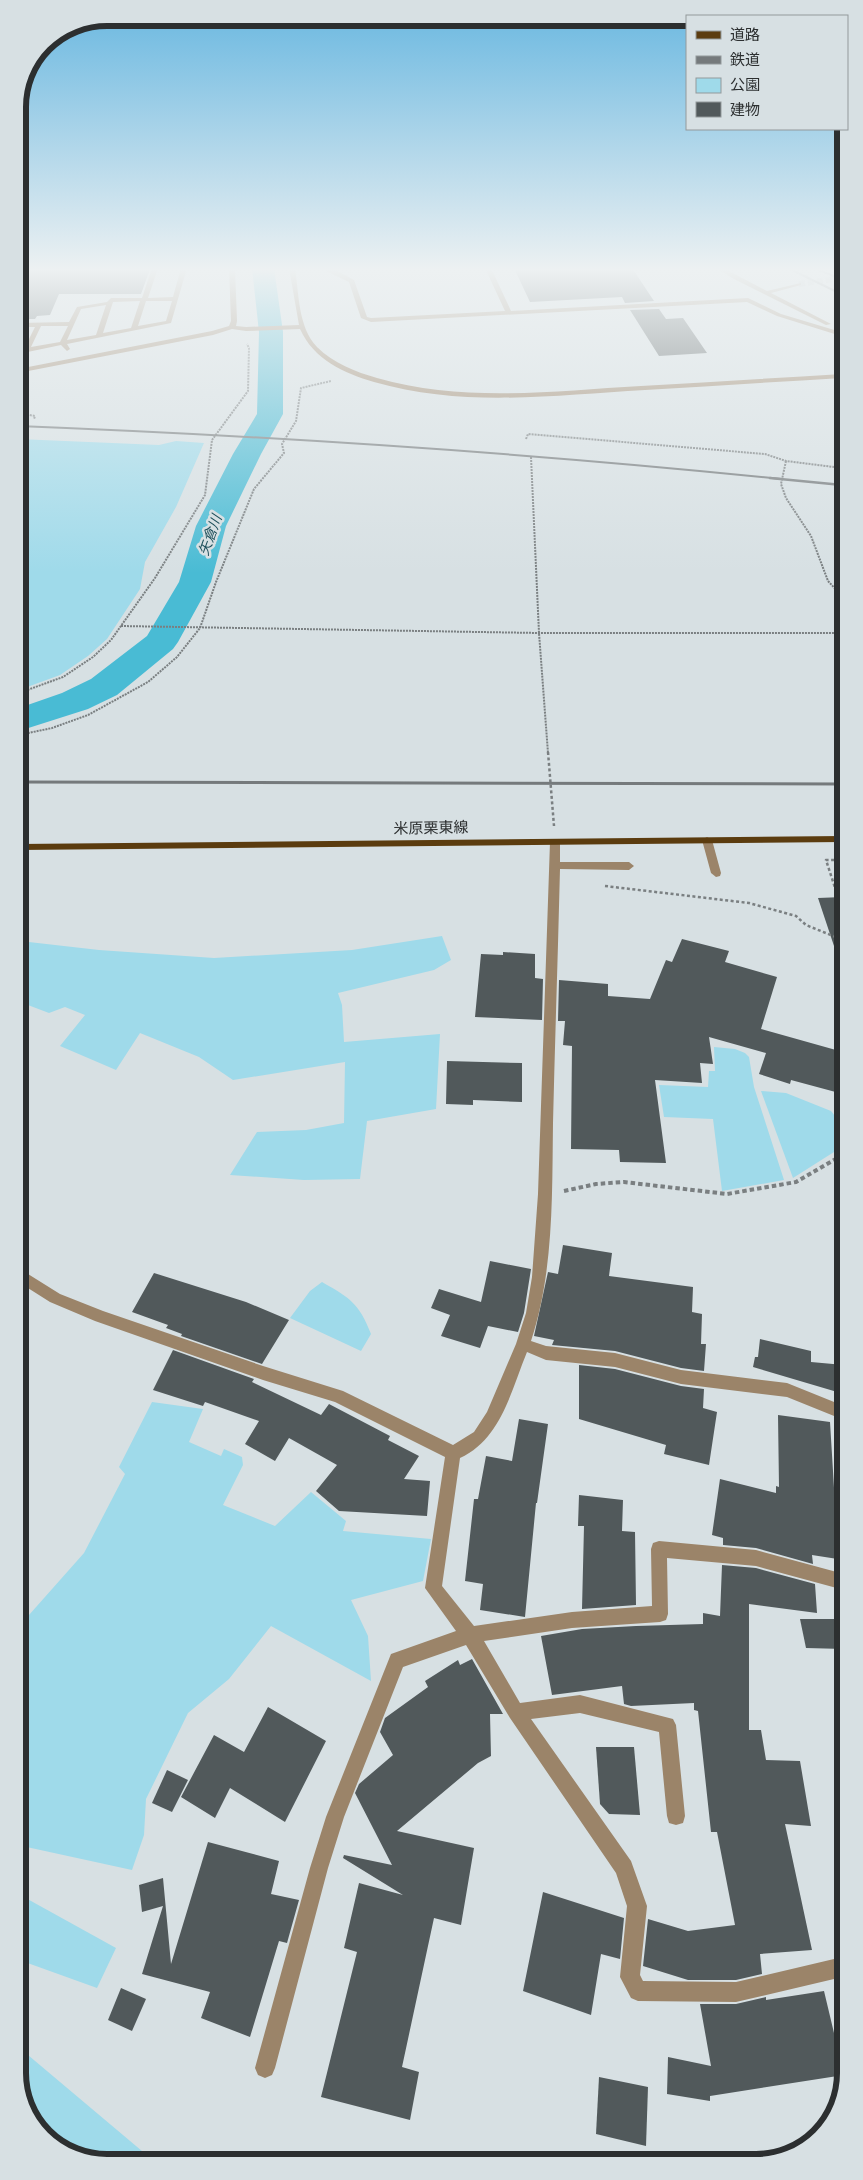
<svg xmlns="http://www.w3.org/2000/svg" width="863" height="2180" font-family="'Nunito Sans','Noto Sans JP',sans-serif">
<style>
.green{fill:#9fdaea}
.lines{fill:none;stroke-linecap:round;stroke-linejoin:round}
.river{fill:#49bbd4;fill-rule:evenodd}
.building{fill:#51595b}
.minor-tunnel{stroke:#b5bdbf;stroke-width:6;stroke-dasharray:6 3;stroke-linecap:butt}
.path-far2{stroke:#7a7f81;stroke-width:2;stroke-dasharray:2 1;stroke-linecap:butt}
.path-far1{stroke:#7a7f81;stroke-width:2.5;stroke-dasharray:3 2.5;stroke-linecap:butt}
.path{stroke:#7a7f81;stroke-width:4;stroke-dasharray:4.5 3;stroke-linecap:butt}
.minor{fill:#9b8469;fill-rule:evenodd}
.major{fill:#5b3c0f;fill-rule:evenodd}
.rail-far2{stroke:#757a7c;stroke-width:2}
.rail-far1{stroke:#757a7c;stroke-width:2.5}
.rail{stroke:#757a7c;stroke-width:3}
.labels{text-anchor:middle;stroke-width:5;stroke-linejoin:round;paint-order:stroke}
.far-water-label{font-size:14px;font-style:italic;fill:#1e4f5a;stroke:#d7e0e3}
.street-label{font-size:15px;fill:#2c2f30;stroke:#d7e0e3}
.rim{fill:none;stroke:#2c2f30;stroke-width:6}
</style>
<rect width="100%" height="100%" fill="#d7e0e3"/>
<g class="green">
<path d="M18,439L159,445L176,441L204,443L176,507L145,562L140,589L107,639L88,656L60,675L19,690Z"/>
<path d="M442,936L451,960L434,970L338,993L342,1005L344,1042L440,1034L436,1109L367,1121L360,1179L304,1180L230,1175L257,1132L306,1130L344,1123L345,1062L233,1080L199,1057L140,1033L116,1070L60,1046L85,1015L65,1007L49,1013L20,1002V941L99,950L214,958L352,950Z"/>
<path d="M714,1047L735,1049L745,1053L749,1057L754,1087L784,1180L722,1191L713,1119L664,1117L659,1085L708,1087L709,1071H715Z"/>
<path d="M761,1091L786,1093L831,1111L835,1116L834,1152L793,1178Z"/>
<path d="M322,1282C350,1298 359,1303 371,1334L361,1351L290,1318L310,1291Z"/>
<path d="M152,1402L203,1409L189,1442L221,1456L224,1449L242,1457L243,1465L223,1505L275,1526L311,1492L346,1521L343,1531L431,1539L423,1581L351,1600L368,1636L371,1681L271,1626L229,1679L188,1713L146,1799L144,1835L132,1870L22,1846L21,1624L84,1553L125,1474L119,1467Z"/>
<path d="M22,1896L116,1948L97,1988L22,1961Z"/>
<path d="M22,2050L155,2162H101L52,2144L22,2101Z"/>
</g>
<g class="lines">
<path class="river" d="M252,268H274L283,332V414L261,454L226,526L211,582L178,642L173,649L117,695L88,709L19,731V708L62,693L91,679L147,636L179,582L196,526L233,454L257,414L259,332Z"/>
</g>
<g class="building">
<path d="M514,268H632L654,301L625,303L622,297L530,302Z"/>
<path d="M150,269L141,294H59L50,315L37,316L35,319H18V270Z"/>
<path d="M659,309L666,319L683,318L707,353L659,356L630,310Z"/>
<path d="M843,897V961H839L818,898Z"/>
<path d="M682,939L729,951L725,962L777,977L761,1029L843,1052V1094L791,1080L790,1084L759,1074L766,1053L709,1037L713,1064L700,1063L702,1083L655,1080L666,1163L620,1162L619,1150L571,1149L572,1046L563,1045L565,1021H558L559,980L608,984V996L650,999L666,960L672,962Z"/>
<path d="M503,952L535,954V978L543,979L542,1020L475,1017L481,954L503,955Z"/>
<path d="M447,1061L522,1063V1102L473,1100V1105L446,1104Z"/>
<path d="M563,1245L612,1253L609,1276L693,1287L692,1312L702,1314L701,1344H706L704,1371L681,1368L615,1351L552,1345L554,1340L534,1336L548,1272L558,1274Z"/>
<path d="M490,1261L531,1269L524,1313L518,1332L488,1326L480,1348L441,1336L450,1315L431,1308L439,1289L481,1302Z"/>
<path d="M154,1273L246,1302L289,1320L262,1364L181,1336L182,1334L166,1328L168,1325L132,1312Z"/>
<path d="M760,1339L811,1351V1362L844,1365V1394L753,1367L755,1357H758Z"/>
<path d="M173,1350L254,1379L252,1382L321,1415L329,1404L390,1436L388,1440L419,1456L404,1479L430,1481L427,1516L339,1511L316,1491L337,1465L289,1438L275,1461L245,1444L259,1421L205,1402L203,1406L153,1390Z"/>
<path d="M579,1365L615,1369L681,1386L704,1389L703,1408L717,1412L709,1465L664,1454L666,1445L579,1419Z"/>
<path d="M778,1415L830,1422L835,1504L844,1505V1560L812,1555L813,1564L756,1548L723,1545V1538L712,1535L720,1479L776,1493V1486L779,1487Z"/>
<path d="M519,1419L548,1424L537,1503H536L525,1617L480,1610L483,1584L465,1581L474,1499H478L486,1456L512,1461Z"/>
<path d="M579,1495L623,1500L622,1531L635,1532L636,1605L582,1609L584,1526H578Z"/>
<path d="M722,1565L756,1568L815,1584L817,1613L749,1604V1730H761L766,1760L800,1761L811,1826L785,1824L812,1950L760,1954L762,1974L736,1980H688L643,1966L648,1919L688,1931L735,1925L717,1832H711L698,1711L694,1710V1703L631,1706L624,1704L622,1686L552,1695L541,1636L582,1629L636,1626L703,1624V1613L720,1616Z"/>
<path d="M800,1619H840L844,1649L806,1648Z"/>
<path d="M472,1659L503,1714H490L491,1756L478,1763L397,1831L474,1848L461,1925L434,1918L402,2067L419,2072L410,2120L321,2097L357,1952L344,1948L359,1883L403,1895L343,1858L344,1855L392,1865L355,1793L359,1784L393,1755L380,1732L385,1718L428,1687L425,1681L458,1660L460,1665Z"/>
<path d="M268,1707L326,1741L285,1822L230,1788L215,1818L181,1797L214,1735L244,1752Z"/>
<path d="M596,1747H634L640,1815L609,1814L600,1804Z"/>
<path d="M167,1770L188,1780L172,1812L152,1803Z"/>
<path d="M208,1842L279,1861L271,1894L299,1900L287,1943L279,1941L250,2037L201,2018L210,1992L142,1974L163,1906L142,1912L139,1885L163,1878L171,1964Z"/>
<path d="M543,1892L624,1918L620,1959L601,1954L591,2015L523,1991Z"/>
<path d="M121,1988L146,1999L132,2031L108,2020Z"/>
<path d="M824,1991L844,2075L710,2096V2101L667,2094L668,2057L711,2066L700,2004H736L766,1997V2000Z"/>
<path d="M599,2077L648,2087L646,2146L596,2134Z"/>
</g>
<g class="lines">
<path class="minor-tunnel" d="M799,284L841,278"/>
<g class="path-far2">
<path d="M18,413L35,416L34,419"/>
<path d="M18,436L27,430"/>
<path d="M526,439L528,434L765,454L786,461L842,468"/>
<path d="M531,457L539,633L548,753"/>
<path d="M786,461L781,484L786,498L811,536L828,581L842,596"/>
<path d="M121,626L539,633H842"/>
<path d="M19,693L63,677L93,657L111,640L155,578L205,495L212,440L248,391L249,348L247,344"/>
<path d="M19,735L52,728L88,715L148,682L177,657L200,628L216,582L254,489L284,453L282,444L296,421L301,388L331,381"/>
</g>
<g class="path-far1">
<path d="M548,752L554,826"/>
<path d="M605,886L749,903L796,916L806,925L843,940"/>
<path d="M838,897L826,860H843"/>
</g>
<path class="path" d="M564,1191L596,1184L624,1182L727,1194L796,1182L839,1157L843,1135L839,1108"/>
<g class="minor">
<path d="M152,268H158L148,298L173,297L181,268H187L171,323L67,344L70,349L67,351L61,345L18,354V350L24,349L35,327H18V323L69,322L77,307L107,302L111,298H142ZM140,301L131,328L103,333L113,302ZM146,301H172L166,321L138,326ZM106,305L96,335L67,340L81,309ZM41,326H68L60,342L31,347Z"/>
<path d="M229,268H235L237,321L236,326L246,327L299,325L289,268H295C299,294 298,327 317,347C333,363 356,372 377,378C464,403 552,391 641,386C708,382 775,378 842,374V378C776,382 711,386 645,390C554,395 464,408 374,382C344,373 314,360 300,329L246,331L232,329L213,335L18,373V369L212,331L229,326L231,321Z"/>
<path d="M326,268H332L354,280L367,317L371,318L505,311L485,268H491L511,311L748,298L781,314L841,332V336L777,316L747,302L371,322L361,318L349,282L328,272Z"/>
<path d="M716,268H723L767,291L801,283V285L771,293L831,324L826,325L734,279Z"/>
<path d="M707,837L712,840L721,873L720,876L716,877L711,873L702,840Z"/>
<path d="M555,839L560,842V862H629L634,866L629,870L560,869C558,953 555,1038 553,1123C552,1195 554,1271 531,1341L546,1346L615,1353L681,1370L787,1383L844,1406V1420L787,1397L681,1384L615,1367L546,1360L527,1352C511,1391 501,1439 460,1458L442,1586L474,1626L572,1612L652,1606L651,1549L653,1543L659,1541L756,1550L844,1574V1590L756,1566L667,1558L668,1614L666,1620L660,1622L572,1628L484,1641L520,1703L580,1695L673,1719L676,1725L685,1816L683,1823L676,1825L669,1823L667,1816L659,1732L580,1713L531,1719L631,1861L647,1906L640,1975L643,1981L736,1982L834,1959L841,1962L844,1969L841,1976L834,1979L736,2002L638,2001L631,1998L620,1977L627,1906L616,1873L510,1718L466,1645L403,1667L344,1817L328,1868L275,2068L272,2075L265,2078L258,2075L255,2068L310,1868L326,1817L391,1654L456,1631L425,1588L445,1457L335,1402L263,1380L95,1321L50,1302L20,1283V1269L60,1294L103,1311L263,1366L343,1391L453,1445L474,1432L487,1412L516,1344L526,1313L532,1277L538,1194L550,842Z"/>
</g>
<path class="major" d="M843,836V842L19,850V844Z"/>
<g class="rail-far2">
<path d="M788,268L841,294"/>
<path d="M814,268L841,279"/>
<path d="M18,426C273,436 528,453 782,479"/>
</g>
<path class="rail-far1" d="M770,478L842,485"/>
<path class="rail" d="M19,782L842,784"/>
</g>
<linearGradient id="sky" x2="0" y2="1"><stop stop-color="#68b7e0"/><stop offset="0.47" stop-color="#edf1f2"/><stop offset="1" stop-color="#edf1f2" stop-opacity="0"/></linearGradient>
<rect width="863" height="573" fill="url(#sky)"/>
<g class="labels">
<g class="far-water-label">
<text transform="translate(210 535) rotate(-70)" y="5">矢倉川</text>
</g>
<g class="street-label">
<text transform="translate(431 828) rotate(-1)" y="5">米原栗東線</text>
</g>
</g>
<path d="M0 0H863V2180H0ZM107 26H756A81 81 0 0 1 837 107V2073A81 81 0 0 1 756 2154H107A81 81 0 0 1 26 2073V107A81 81 0 0 1 107 26Z" fill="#d7e0e3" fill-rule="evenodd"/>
<path class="rim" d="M107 26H756A81 81 0 0 1 837 107V2073A81 81 0 0 1 756 2154H107A81 81 0 0 1 26 2073V107A81 81 0 0 1 107 26Z"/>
<rect x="686" y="15" width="162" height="115" fill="#d7e0e3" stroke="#93999b"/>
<rect x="696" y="31" width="25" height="8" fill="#5b3c0f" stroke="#93999b"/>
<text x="730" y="40" font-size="15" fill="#2c2f30">道路</text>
<rect x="696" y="56" width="25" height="8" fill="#757a7c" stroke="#93999b"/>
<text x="730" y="65" font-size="15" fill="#2c2f30">鉄道</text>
<rect x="696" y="78" width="25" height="15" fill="#9fdaea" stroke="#93999b"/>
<text x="730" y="90" font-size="15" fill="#2c2f30">公園</text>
<rect x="696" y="102" width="25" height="15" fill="#51595b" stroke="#93999b"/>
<text x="730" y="115" font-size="15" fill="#2c2f30">建物</text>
</svg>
